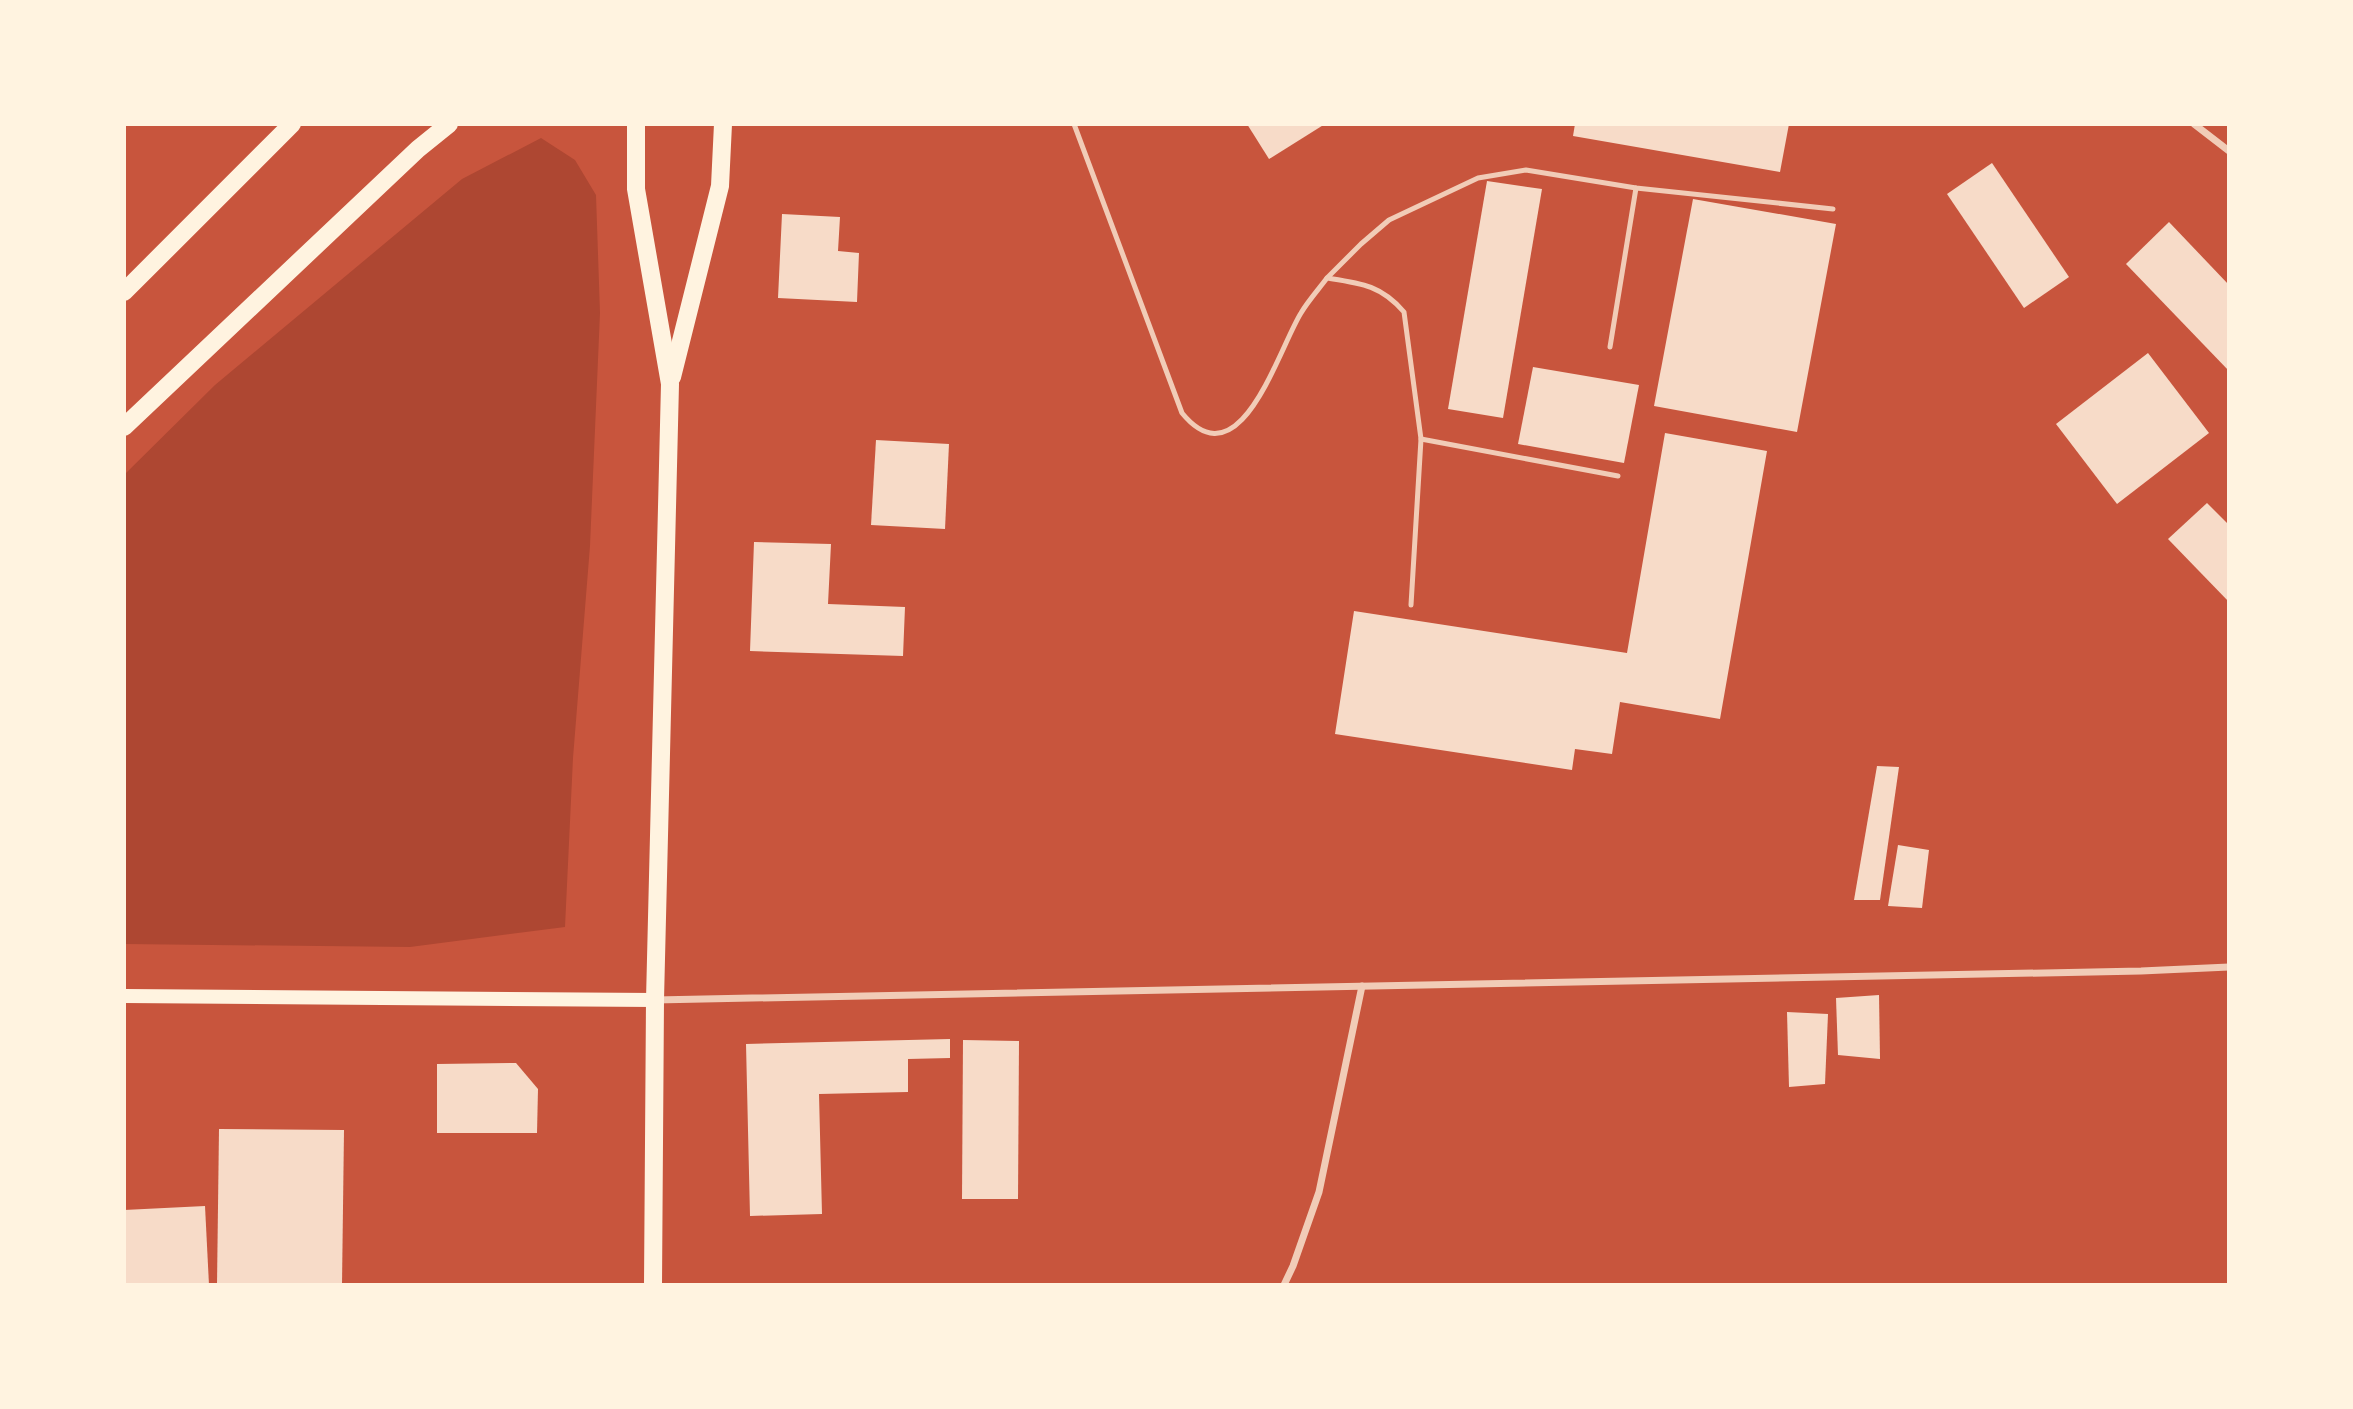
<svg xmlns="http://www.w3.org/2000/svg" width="2353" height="1409" font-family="Helvetica,sans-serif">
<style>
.green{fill:#ae4732}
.building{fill:#f7dbc8}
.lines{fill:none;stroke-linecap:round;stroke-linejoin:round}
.service{stroke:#f1ccb7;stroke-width:5}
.minor{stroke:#f1ccb7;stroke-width:7}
.secondary{stroke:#fff3e0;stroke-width:14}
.primary{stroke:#fff3e0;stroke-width:18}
</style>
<rect width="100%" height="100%" fill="#c8553d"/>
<path class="green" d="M541,138L575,160L596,195L600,313L590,546L573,758L565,927L410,947L124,944V475L215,385L462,179Z"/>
<g class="building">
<path d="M1247,124H1325L1269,159Z"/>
<path d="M1575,124H1789L1780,172L1573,136Z"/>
<path d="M1992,163L2069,277L2024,308L1947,194Z"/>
<path d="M1487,181L1542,189L1503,418L1448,409Z"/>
<path d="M1693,199L1836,224L1797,432L1654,406Z"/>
<path d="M782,214L840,217L838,251L859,253L857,302L778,298Z"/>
<path d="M2169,222L2229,285V371L2126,264Z"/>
<path d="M2148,353L2209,433L2117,504L2056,424Z"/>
<path d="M1533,367L1639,385L1624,463L1518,444Z"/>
<path d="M1665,433L1767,451L1720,719L1620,702L1612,754L1575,749L1572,770L1335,734L1354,611L1627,653Z"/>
<path d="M876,440L949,444L945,529L871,525Z"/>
<path d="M2207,503L2229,525V602L2168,539Z"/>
<path d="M754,542L831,544L828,604L905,607L903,656L750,651Z"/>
<path d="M1877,766L1899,767L1880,900H1854Z"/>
<path d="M1898,845L1929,850L1922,908L1888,906Z"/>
<path d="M1879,995L1880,1059L1838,1055L1836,998Z"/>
<path d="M1787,1012L1828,1014L1825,1084L1789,1087Z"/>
<path d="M950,1039V1058L908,1059V1092L819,1094L822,1214L750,1216L746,1044Z"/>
<path d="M963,1040L1019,1041L1018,1199H962Z"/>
<path d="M516,1063L538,1089L537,1133H437V1064Z"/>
<path d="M219,1129L344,1130L342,1285H217Z"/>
<path d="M205,1206L209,1285H124V1210Z"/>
</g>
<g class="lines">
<g class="service">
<path d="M1074,124L1182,413C1240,484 1278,350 1301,313C1308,301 1318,290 1327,278C1360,283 1381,285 1404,312L1421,439L1411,605"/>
<path d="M1327,278L1361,244L1389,220L1478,178L1526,170L1636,188L1833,209"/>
<path d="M1610,347L1636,188"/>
<path d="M1421,439L1618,476"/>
</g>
<g class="minor">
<path d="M2194,124L2229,151"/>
<path d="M655,1000L2141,971L2229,967"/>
<path d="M1284,1285L1293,1266L1319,1192L1362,986"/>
</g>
<path class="secondary" d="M124,996L655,1000"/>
<g class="primary">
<path d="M636,124V189L670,384L655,1000L653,1285"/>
<path d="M124,292L292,124"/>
<path d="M672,377L720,186L723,124"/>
<path d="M124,427L418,149L449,124"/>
</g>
</g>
<rect width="2353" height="1409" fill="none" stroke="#fff3e0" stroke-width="252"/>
</svg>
